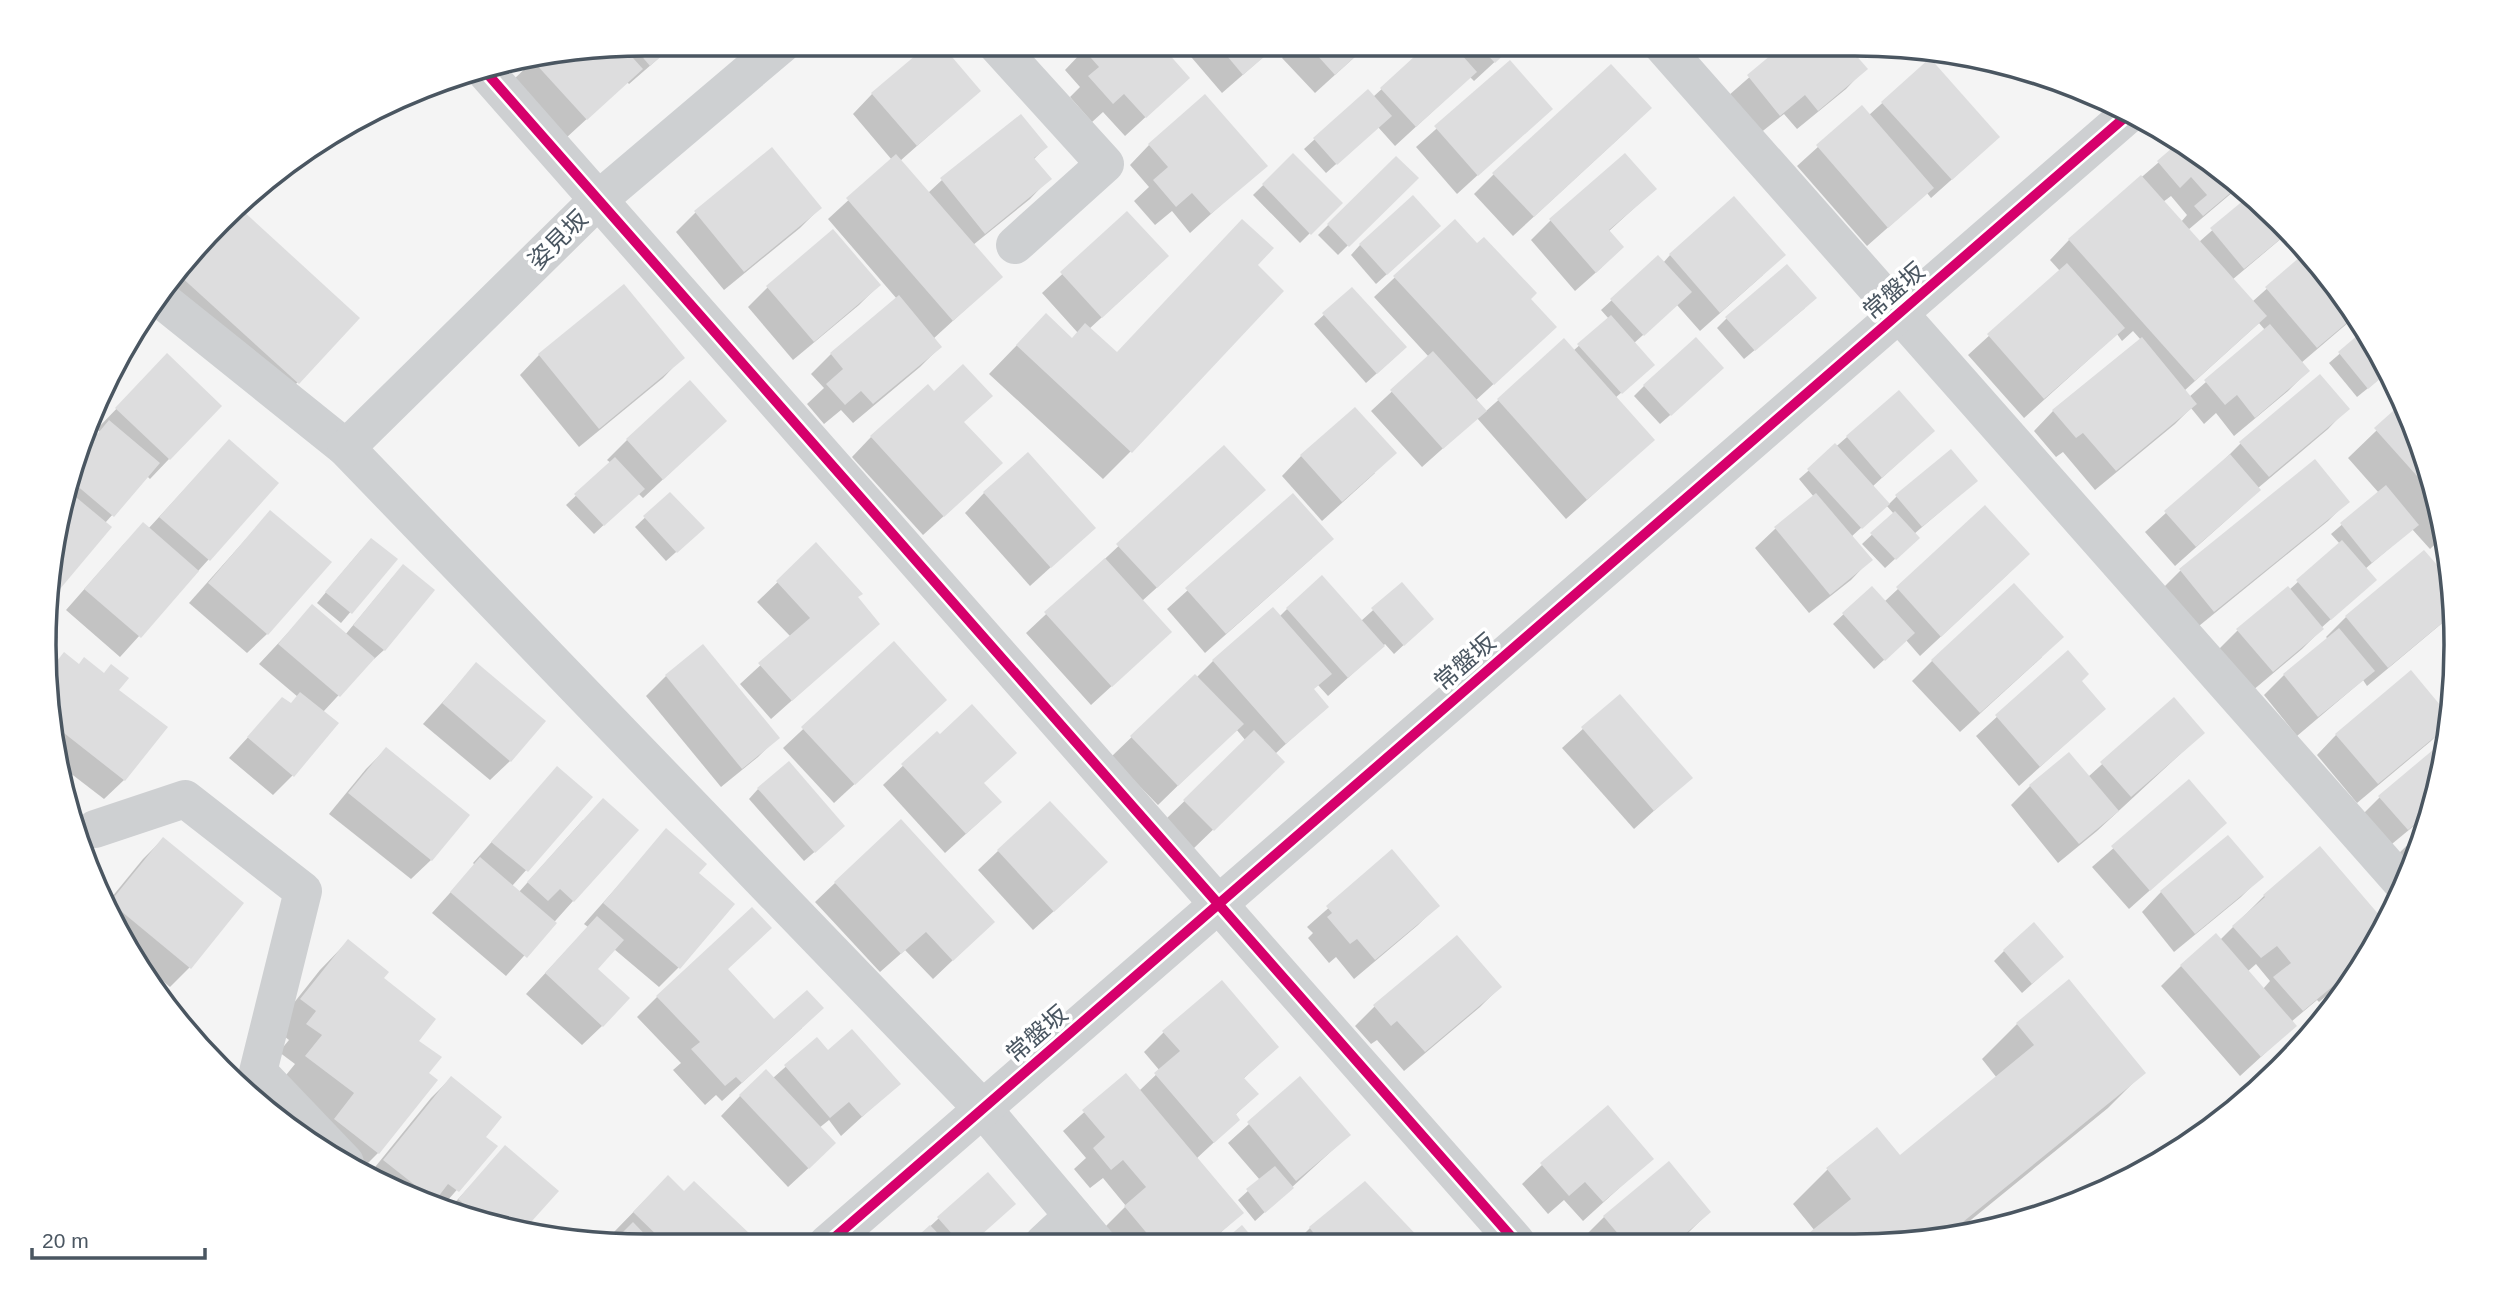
<svg xmlns="http://www.w3.org/2000/svg" width="2500" height="1290" font-family="Arial,'Noto Sans JP',sans-serif">
<style>
.shadow{fill:#0003;fill-rule:evenodd}
.building{fill:#ddddde}
.lines{fill:none;stroke-linecap:round;stroke-linejoin:round}
.minor{stroke:#ced0d2;stroke-width:38}
.cycleway-casing{stroke:#fff;stroke-width:15}
.cycleway{stroke:#d6006c;stroke-width:10}
.labels{text-anchor:middle;stroke-width:7;stroke-linejoin:round;paint-order:stroke}
.street-label{font-size:24px;fill:#4a5661;stroke:#fff}
.rim{fill:none;stroke:#4a5661;stroke-width:3.5}
</style>
<rect width="100%" height="100%" fill="#f4f4f4"/>
<g class="shadow">
<path d="M645,44H675L629,84L627,82L566,138L513,80L531,63Z"/>
<path d="M1007,44H1043L1022,62Z"/>
<path d="M1180,44H1278L1222,93Z"/>
<path d="M1295,44H1369L1315,93L1282,58Z"/>
<path d="M1430,45H1513L1474,81L1470,77L1395,146L1378,127L1326,173L1304,149L1368,91L1373,97Z"/>
<path d="M1748,45H1762L1754,51Z"/>
<path d="M1786,45H1844L1865,69L1846,89L1797,129L1784,114L1759,134L1728,96Z"/>
<path d="M1084,50L1188,78L1125,136L1103,112L1092,122L1070,97L1080,87L1065,70Z"/>
<path d="M1929,61L1978,156L1931,198L1927,193L1867,246L1797,166L1862,107L1869,115Z"/>
<path d="M1510,63L1550,109L1457,194L1416,147Z"/>
<path d="M979,91L900,161L928,193L942,180L1046,147L1033,160L1049,179L1030,199L973,245L1001,277L933,339L940,347L920,367L853,423L841,410L824,424L807,404L824,388L811,374L831,354L897,299L828,219L892,160L853,114L872,94Z"/>
<path d="M1630,128L1513,236L1474,194L1494,174Z"/>
<path d="M2181,143L2221,168L2240,186L2188,230L2199,242L2251,196L2289,232L2232,280L2252,302L2309,251L2356,316L2301,363L2308,371L2288,391L2234,436L2216,413L2204,424L2191,408L2175,424L2095,490L2063,452L2056,457L2034,431L2053,411L2141,340L2133,331L2122,341L2117,334L2024,418L1968,355L2060,271L2050,260L2069,240ZM2171,196L2187,215L2181,222L2163,202ZM2259,323L2265,330L2189,397L2184,391Z"/>
<path d="M1149,145L1265,165L1190,233L1172,211L1155,225L1134,201L1149,187L1130,165Z"/>
<path d="M772,149L820,208L800,228L724,290L676,232L695,213Z"/>
<path d="M1293,156L1340,203L1300,243L1253,195Z"/>
<path d="M1396,158L1416,178L1338,255L1318,235Z"/>
<path d="M1655,189L1608,232L1602,267L1575,291L1531,240L1551,220Z"/>
<path d="M240,210L358,318L278,403L160,295Z"/>
<path d="M1127,214L1147,276L1089,329L1116,354L1255,265L1131,451L1103,479L989,374L1046,315L1071,340L1078,333L1042,293Z"/>
<path d="M1455,221L1529,299L1534,347L1475,401L1485,412L1564,341L1573,351L1609,319L1601,310L1658,258L1663,263L1670,255L1763,275L1700,331L1677,305L1634,343L1643,374L1615,398L1653,440L1566,519L1477,418L1422,467L1371,411L1429,357L1374,297Z"/>
<path d="M1429,236L1376,284L1351,255L1360,245Z"/>
<path d="M879,285L859,305L793,360L748,307L768,287Z"/>
<path d="M1352,289L1395,357L1366,383L1314,324Z"/>
<path d="M1805,308L1744,359L1717,328L1727,318Z"/>
<path d="M2366,331L2376,345L2388,372L2357,397L2329,363Z"/>
<path d="M539,355L682,358L663,378L579,447L520,375Z"/>
<path d="M148,376L169,459L150,479L147,476L105,523L54,592L64,490L89,436L92,439L100,432L97,429Z"/>
<path d="M1712,378L1660,424L1634,396L1644,386Z"/>
<path d="M690,383L705,440L643,498L638,493L594,534L566,505L611,463L607,460L627,440Z"/>
<path d="M2403,405L2424,452L2444,536L2430,549L2412,529L2365,569V589L2321,628L2322,629L2302,649L2252,691L2218,650L2237,631L2289,590L2340,544L2331,534L2379,493L2348,458Z"/>
<path d="M2347,409L2328,429L2258,488L2259,489L2239,509L2175,566L2145,532L2221,463L2241,443Z"/>
<path d="M1933,431L1872,487L1888,505L1897,496L1976,481L1914,534L1908,547L1885,568L1862,544L1894,514L1886,505L1851,537L1870,560L1851,580L1809,613L1755,548L1775,529L1814,497L1799,479L1847,437Z"/>
<path d="M871,437L980,483L923,535L852,457Z"/>
<path d="M229,441L209,559L120,657L66,610L124,544L148,529Z"/>
<path d="M1224,447L1244,509L1142,601L1150,651L1091,705L1026,633Z"/>
<path d="M1301,456L1375,473L1322,521L1282,476Z"/>
<path d="M984,493L1094,528L1030,586L965,513Z"/>
<path d="M670,494L693,537L666,561L635,527Z"/>
<path d="M1293,495L1312,558L1205,653L1167,609Z"/>
<path d="M2348,501L2328,521L2194,630L2161,590L2180,571Z"/>
<path d="M1985,508L2008,574L1920,656L1906,640L1874,669L1833,624L1871,589L1884,602Z"/>
<path d="M270,512L267,634L247,653L189,603Z"/>
<path d="M816,545L878,624L771,719L740,684L791,637L757,602Z"/>
<path d="M361,550L395,560L341,623L317,603Z"/>
<path d="M2424,552L2445,577L2451,571L2453,614L2367,686L2363,680L2297,736L2264,695L2284,675L2328,639L2326,637L2346,617Z"/>
<path d="M393,577L384,650L374,659L373,658L323,712L293,775L273,795L229,758L283,699L290,705L298,697L259,664L313,606L345,635Z"/>
<path d="M1401,585L1422,628L1394,654L1385,644L1328,696L1318,685L1312,690L1326,707L1275,754L1283,762L1193,849L1164,821L1246,741L1236,729L1158,805L1111,757L1195,676L1196,678L1213,661L1279,617L1287,609L1361,621Z"/>
<path d="M50,631L58,637L49,648Z"/>
<path d="M894,644L925,719L834,803L783,748Z"/>
<path d="M702,646L777,738L758,757L721,787L646,696L666,676Z"/>
<path d="M2068,652L2080,681L2104,709L2019,786L1976,736Z"/>
<path d="M64,655L117,690L124,780L104,799L65,769L45,685L46,673Z"/>
<path d="M2042,657L1960,732L1912,681L1932,661Z"/>
<path d="M476,665L510,761L490,780L423,724Z"/>
<path d="M1619,696L1690,778L1634,829L1562,748Z"/>
<path d="M2174,699L2203,733L2097,831L2058,863L2011,805L2030,786L2088,777Z"/>
<path d="M2448,724L2431,741L2357,803L2317,755L2336,735Z"/>
<path d="M937,733L983,784L980,821L945,853L883,785Z"/>
<path d="M2445,742L2436,801L2432,811L2387,848L2360,817L2380,797Z"/>
<path d="M386,749L431,860L411,879L329,814L366,769Z"/>
<path d="M557,768L591,797L512,886L519,892L583,820L573,901L506,976L432,913L475,865L473,863Z"/>
<path d="M2189,782L2225,823L2129,909L2092,867Z"/>
<path d="M758,789L833,836L804,861L749,799Z"/>
<path d="M2426,827L2409,873L2395,857Z"/>
<path d="M667,831L696,874L679,967L659,987L614,949L596,969L602,1026L582,1045L526,994L588,927L584,924Z"/>
<path d="M163,839L190,967L170,987L148,969L107,903L143,859Z"/>
<path d="M2320,849L2385,925L2352,974L2319,1002L2317,1000L2291,1022L2295,1026L2240,1076L2161,986L2181,966L2220,940L2264,896ZM2256,964L2270,981L2263,989L2247,972Z"/>
<path d="M998,851L1086,882L1033,930L978,870Z"/>
<path d="M1392,852L1438,905L1418,925L1354,979L1336,957L1329,963L1308,938L1313,933L1307,927Z"/>
<path d="M2261,877L2241,897L2174,952L2142,912L2161,892Z"/>
<path d="M835,883L973,941L933,979L905,950L880,972L815,902Z"/>
<path d="M348,941L382,979L417,1041L427,1074L378,1153L359,1172L278,1085L295,1064L279,1052L289,1040L274,1028L320,970Z"/>
<path d="M2004,951L2052,966L2022,993L1994,961Z"/>
<path d="M727,970L774,1021L802,1028L722,1101L716,1095L705,1105L673,1070L681,1063L637,1017L657,997Z"/>
<path d="M1500,987L1480,1007L1404,1071L1377,1040L1371,1044L1355,1026L1375,1006Z"/>
<path d="M2017,1024L2143,1073L2108,1108L1950,1237L1934,1241H1802L1815,1231L1793,1204L1828,1169L1899,1158L1997,1078L1982,1059Z"/>
<path d="M1164,1032L1277,1047L1243,1079L1257,1094L1235,1115L1238,1120L1196,1159L1242,1213L1209,1243H1119L1105,1227L1126,1206L1103,1178L1090,1188L1074,1169L1086,1158L1063,1131L1125,1076L1139,1091L1160,1071L1144,1052Z"/>
<path d="M817,1039L828,1053L898,1084L841,1136L829,1120L819,1128L814,1163L788,1187L721,1116L740,1096L773,1078Z"/>
<path d="M451,1078L484,1138L495,1146L441,1208L379,1184L367,1177L431,1098Z"/>
<path d="M1300,1078L1349,1135L1255,1221L1238,1200L1260,1180L1228,1143Z"/>
<path d="M505,1148L556,1191L521,1231L489,1226L448,1210Z"/>
<path d="M1651,1159L1583,1221L1564,1200L1548,1214L1522,1184L1542,1165Z"/>
<path d="M1668,1164L1709,1212L1689,1232L1677,1242H1589L1584,1237L1604,1217Z"/>
<path d="M988,1175L970,1244H911L938,1219Z"/>
<path d="M648,1197L739,1245H612L620,1238L614,1232Z"/>
<path d="M1310,1228L1422,1243H1295Z"/>
</g>
<g class="building">
<path d="M645,44H675L650,66L633,46Z"/>
<path d="M929,44H941L981,91L917,146L871,93Z"/>
<path d="M1089,44H1160L1190,78L1146,118L1124,94L1113,104L1088,76L1099,67L1083,49Z"/>
<path d="M1217,44H1279L1243,75Z"/>
<path d="M1307,44H1369L1335,75Z"/>
<path d="M1427,45H1453L1477,72L1416,127L1380,88Z"/>
<path d="M1478,45H1514L1495,63Z"/>
<path d="M1783,45H1847L1868,69L1818,111L1805,95L1780,116L1747,75Z"/>
<path d="M623,47L643,69L587,120L534,62Z"/>
<path d="M1930,58L2000,137L1952,180L1881,102Z"/>
<path d="M1510,60L1553,109L1478,176L1434,126Z"/>
<path d="M1611,64L1652,108L1534,217L1492,173Z"/>
<path d="M1368,89L1392,116L1337,165L1313,138Z"/>
<path d="M1205,94L1268,166L1211,214L1192,193L1176,207L1153,180L1168,167L1148,144Z"/>
<path d="M1862,105L1934,188L1888,228L1816,145Z"/>
<path d="M1021,114L1048,147L1034,158L1052,179L985,234L940,178Z"/>
<path d="M2179,142L2221,168L2240,185L2203,216L2194,206L2207,195L2191,177L2180,188L2157,161Z"/>
<path d="M772,147L822,208L744,272L694,211Z"/>
<path d="M1293,153L1343,203L1311,235L1262,184Z"/>
<path d="M1625,153L1657,189L1609,230L1624,247L1596,273L1549,219Z"/>
<path d="M896,154L1003,277L953,321L846,198Z"/>
<path d="M1396,156L1419,178L1349,247L1327,224Z"/>
<path d="M2141,175L2267,316L2195,381L2068,239Z"/>
<path d="M1413,195L1441,226L1387,275L1359,244Z"/>
<path d="M2250,195L2289,232L2244,269L2210,228Z"/>
<path d="M1734,196L1786,255L1720,313L1669,254Z"/>
<path d="M241,209L360,318L299,384L179,275Z"/>
<path d="M1127,211L1169,256L1102,318L1060,272Z"/>
<path d="M1242,219L1274,248L1258,265L1284,291L1132,453L1016,345L1046,313L1072,338L1085,323L1117,352Z"/>
<path d="M1455,219L1477,243L1484,237L1537,293L1531,299L1557,327L1494,385L1393,276Z"/>
<path d="M833,229L881,285L814,342L766,286Z"/>
<path d="M2308,250L2355,316L2317,348L2265,287Z"/>
<path d="M1658,255L1692,292L1644,336L1610,299Z"/>
<path d="M2067,263L2125,328L2044,399L1987,334Z"/>
<path d="M1787,264L1817,298L1755,351L1725,317Z"/>
<path d="M624,284L685,358L599,429L538,354Z"/>
<path d="M1352,287L1407,347L1377,374L1322,313Z"/>
<path d="M899,295L942,347L873,404L861,391L845,405L826,384L843,369L830,353Z"/>
<path d="M1611,315L1655,365L1622,394L1577,344Z"/>
<path d="M2270,324L2310,371L2255,418L2237,395L2225,405L2204,380Z"/>
<path d="M2365,329L2376,345L2388,372L2368,389L2338,352Z"/>
<path d="M1696,337L1724,368L1671,416L1643,385Z"/>
<path d="M2142,337L2197,404L2116,471L2083,433L2076,438L2052,410Z"/>
<path d="M1564,338L1655,440L1587,500L1497,399Z"/>
<path d="M1433,351L1487,411L1443,449L1390,390Z"/>
<path d="M167,353L222,406L170,460L115,408Z"/>
<path d="M963,364L993,396L964,422L1003,463L944,517L870,436L928,384L934,391Z"/>
<path d="M2320,374L2350,409L2269,477L2239,442Z"/>
<path d="M690,380L727,421L663,480L626,439Z"/>
<path d="M1899,390L1935,431L1882,478L1846,436Z"/>
<path d="M2402,403L2424,452L2434,495L2374,428Z"/>
<path d="M1355,407L1397,453L1342,502L1300,455Z"/>
<path d="M109,420L160,463L114,517L69,479L89,434L94,438Z"/>
<path d="M229,439L279,483L210,561L159,517Z"/>
<path d="M1835,443L1890,504L1862,529L1807,469Z"/>
<path d="M1224,445L1266,490L1157,588L1116,544Z"/>
<path d="M1951,449L1978,481L1922,527L1895,495Z"/>
<path d="M1028,452L1096,528L1051,568L983,492Z"/>
<path d="M2230,454L2261,490L2196,547L2164,511Z"/>
<path d="M615,457L645,489L604,526L574,494Z"/>
<path d="M2315,459L2350,502L2214,612L2179,569Z"/>
<path d="M2386,485L2419,525L2372,563L2340,523Z"/>
<path d="M65,488L112,527L60,589L55,584Z"/>
<path d="M670,492L705,528L677,553L643,516Z"/>
<path d="M1293,493L1334,539L1226,634L1185,588Z"/>
<path d="M1816,493L1873,560L1830,595L1774,527Z"/>
<path d="M1985,505L2030,554L1941,637L1896,587Z"/>
<path d="M270,510L332,562L268,635L208,583Z"/>
<path d="M1895,511L1920,538L1896,560L1870,533Z"/>
<path d="M143,522L199,571L141,638L84,589Z"/>
<path d="M371,538L398,559L352,614L325,592Z"/>
<path d="M2342,540L2377,580L2331,620L2296,580Z"/>
<path d="M816,542L863,594L858,597L880,624L792,701L758,663L810,618L776,581Z"/>
<path d="M2424,550L2452,582L2453,614L2388,668L2345,616Z"/>
<path d="M1105,558L1172,632L1112,687L1044,612Z"/>
<path d="M403,564L435,590L385,651L353,625Z"/>
<path d="M1322,575L1385,646L1348,678L1286,608Z"/>
<path d="M1402,582L1434,619L1404,646L1371,608Z"/>
<path d="M2014,583L2064,637L1980,713L1931,660Z"/>
<path d="M1872,586L1915,633L1885,661L1842,613Z"/>
<path d="M2288,586L2324,629L2273,672L2236,629Z"/>
<path d="M312,604L375,658L340,697L278,644Z"/>
<path d="M1273,607L1332,674L1314,689L1329,707L1286,744L1212,660Z"/>
<path d="M2339,628L2375,671L2318,717L2283,674Z"/>
<path d="M894,641L947,700L855,785L801,727Z"/>
<path d="M703,644L780,738L742,769L665,675Z"/>
<path d="M2068,650L2089,674L2082,681L2106,709L2040,767L1995,715Z"/>
<path d="M64,652L79,664L84,657L104,673L111,664L129,678L119,690L168,727L125,781L55,726L45,685L46,675Z"/>
<path d="M476,662L546,721L511,762L442,703Z"/>
<path d="M2411,670L2450,717L2448,726L2378,784L2335,734Z"/>
<path d="M1195,674L1244,724L1178,786L1130,736Z"/>
<path d="M300,692L339,723L294,777L247,737L282,697L291,703Z"/>
<path d="M1620,694L1693,778L1654,811L1581,727Z"/>
<path d="M2174,697L2205,733L2131,797L2100,762Z"/>
<path d="M972,704L1017,753L984,783L1002,802L966,834L901,764L937,731L940,734Z"/>
<path d="M1254,730L1285,762L1214,831L1183,800Z"/>
<path d="M2446,739L2433,809L2408,830L2378,796Z"/>
<path d="M386,747L470,815L432,861L348,793Z"/>
<path d="M2069,752L2119,811L2079,844L2029,785Z"/>
<path d="M789,761L845,826L815,853L757,788Z"/>
<path d="M557,766L593,797L528,872L491,842Z"/>
<path d="M2189,779L2227,823L2150,891L2111,846Z"/>
<path d="M603,798L639,830L574,902L560,889L548,901L527,882Z"/>
<path d="M1050,801L1108,862L1054,912L997,850Z"/>
<path d="M901,819L995,922L953,961L926,932L901,954L834,882Z"/>
<path d="M666,828L707,864L699,873L735,904L680,969L603,903Z"/>
<path d="M2228,835L2264,877L2195,934L2160,891Z"/>
<path d="M163,837L244,903L191,969L110,902Z"/>
<path d="M2320,846L2386,923L2353,973L2340,984L2338,982L2303,1011L2273,977L2291,963L2277,946L2261,958L2232,926L2265,897L2263,895Z"/>
<path d="M1392,849L1440,906L1375,960L1357,939L1350,944L1327,917L1332,913L1326,906Z"/>
<path d="M480,857L557,923L527,958L450,892Z"/>
<path d="M752,907L772,928L728,969L774,1019L807,990L824,1008L742,1083L736,1077L725,1086L691,1049L700,1042L656,996Z"/>
<path d="M597,916L624,940L598,969L630,998L603,1027L545,973Z"/>
<path d="M2034,922L2064,957L2032,984L2003,950Z"/>
<path d="M2216,933L2297,1026L2261,1057L2180,965Z"/>
<path d="M1457,935L1502,987L1425,1052L1397,1021L1391,1026L1373,1005Z"/>
<path d="M348,939L389,972L384,978L436,1019L419,1041L442,1057L429,1073L438,1080L379,1154L334,1119L354,1093L305,1056L322,1035L306,1024L316,1011L300,999Z"/>
<path d="M2069,979L2146,1073L1942,1239L1934,1241H1799L1851,1199L1826,1168L1877,1127L1900,1155L2034,1045L2016,1023Z"/>
<path d="M1222,980L1279,1047L1244,1078L1259,1094L1236,1114L1240,1120L1214,1143L1154,1073L1180,1051L1162,1031Z"/>
<path d="M852,1029L901,1084L862,1117L849,1102L830,1118L784,1065L817,1037L828,1050Z"/>
<path d="M766,1069L836,1143L809,1169L739,1095Z"/>
<path d="M1126,1073L1244,1213L1208,1243H1155L1124,1206L1146,1187L1123,1160L1111,1170L1093,1148L1105,1137L1082,1110Z"/>
<path d="M451,1076L502,1117L486,1137L498,1146L459,1192L448,1184L435,1201L383,1160Z"/>
<path d="M1300,1076L1351,1135L1296,1181L1247,1122Z"/>
<path d="M1608,1105L1654,1159L1603,1202L1585,1182L1569,1196L1540,1163Z"/>
<path d="M505,1145L559,1191L523,1231L490,1226L458,1199Z"/>
<path d="M1669,1161L1711,1212L1676,1242H1625L1603,1216Z"/>
<path d="M1275,1166L1294,1188L1265,1213L1246,1189Z"/>
<path d="M988,1172L1016,1204L971,1244H961L937,1217Z"/>
<path d="M668,1175L684,1191L694,1181L751,1235L742,1245H667L633,1212Z"/>
<path d="M1365,1181L1424,1243H1321L1309,1227Z"/>
<path d="M633,1222L655,1245H610Z"/>
<path d="M930,1225L948,1244H909Z"/>
<path d="M1242,1225L1257,1243H1221Z"/>
</g>
<g class="lines">
<g class="minor">
<path d="M996,44L1105,164L1015,245"/>
<path d="M1662,45L2404,885"/>
<path d="M484,70L1516,1242"/>
<path d="M158,297L346,448L983,1109L1097,1244"/>
<path d="M346,448L598,200L782,44"/>
<path d="M95,829L185,799L303,891L258,1072L345,1163"/>
<path d="M827,1244L2131,112"/>
<path d="M1043,1244L1073,1216"/>
</g>
<g class="cycleway-casing">
<g id="cycleway">
<path d="M484,70L1516,1242"/>
<path d="M827,1244L2131,112"/>
</g>
</g>
<use href="#cycleway" class="cycleway"/>
</g>
<g class="labels">
<g class="street-label">
<text transform="translate(558 240) rotate(-45)" y="8">姿見坂</text>
<text transform="translate(1894 291) rotate(-41)" y="8">常盤坂</text>
<text transform="translate(1465 662) rotate(-41)" y="8">常盤坂</text>
<text transform="translate(1037 1034) rotate(-41)" y="8">常盤坂</text>
</g>
</g>
<path d="M0 0H2500V1290H0ZM645 56H1855A589 589 0 0 1 2444 645V645A589 589 0 0 1 1855 1234H645A589 589 0 0 1 56 645V645A589 589 0 0 1 645 56Z" fill="#fff" fill-rule="evenodd"/>
<path class="rim" d="M645 56H1855A589 589 0 0 1 2444 645V645A589 589 0 0 1 1855 1234H645A589 589 0 0 1 56 645V645A589 589 0 0 1 645 56Z"/>
<path d="M32 1248v10h173v-10" fill="none" stroke="#4a5661" stroke-width="3.5"/>
<text x="42" y="1248" font-size="21" fill="#4a5661" stroke="#ffffff" stroke-width="5" paint-order="stroke">20 m</text>
</svg>
